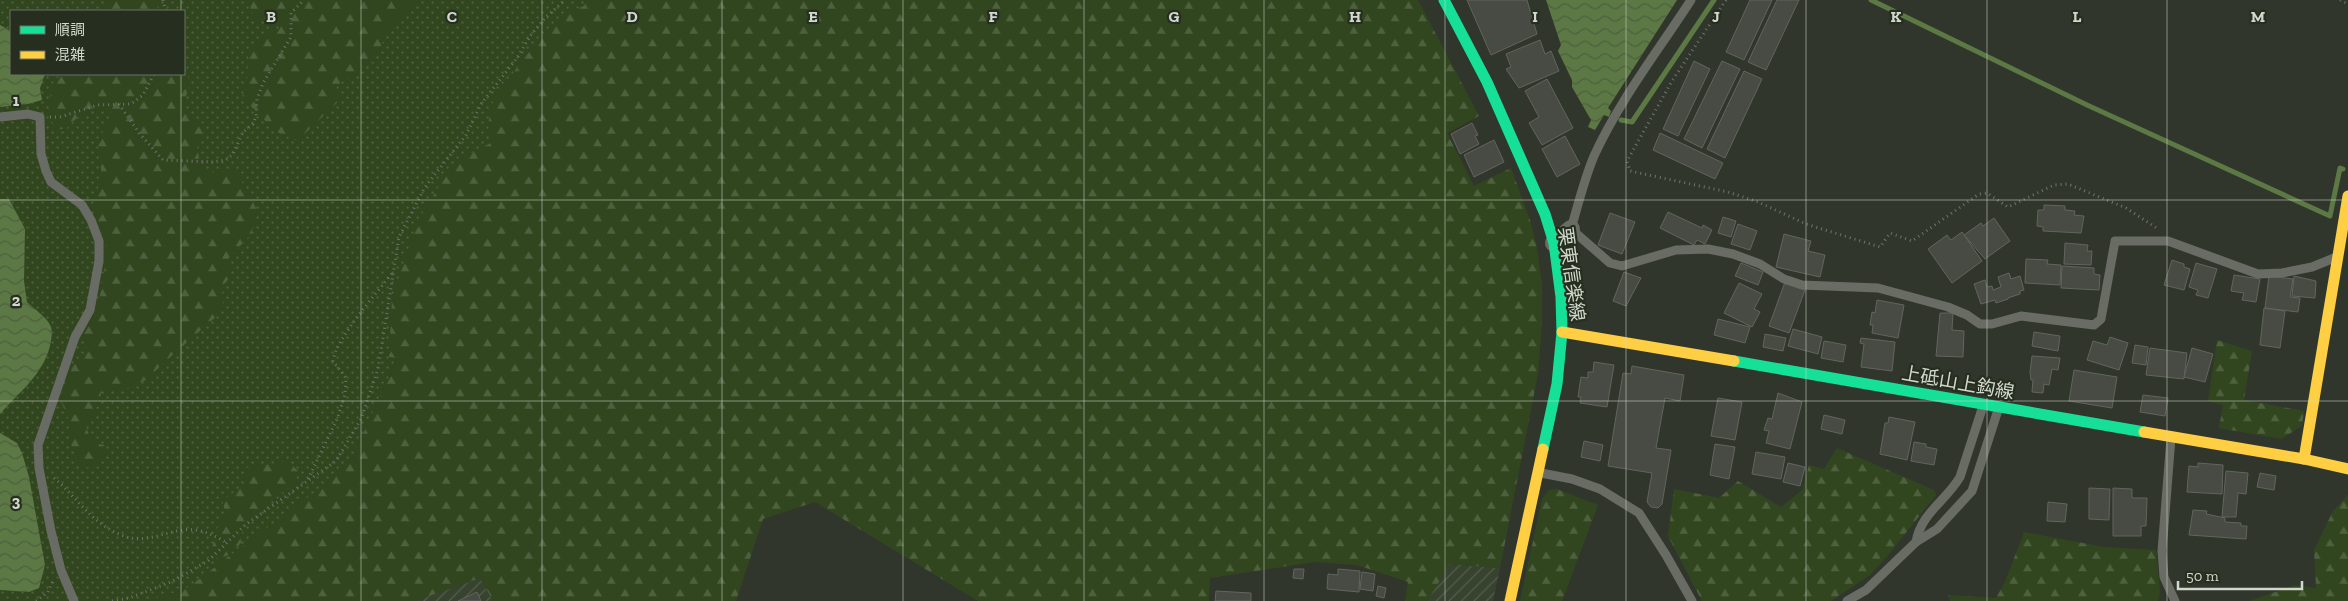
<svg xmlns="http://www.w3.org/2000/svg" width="2348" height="601" font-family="'Zilla Slab','Noto Sans JP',serif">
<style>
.industrial{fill:url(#industrial-furrows)}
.grass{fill:url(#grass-dots);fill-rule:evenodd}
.forest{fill:url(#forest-firs)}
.water{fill:url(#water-waves)}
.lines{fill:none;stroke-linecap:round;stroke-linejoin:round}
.stream{stroke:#5c7844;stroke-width:5}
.building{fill:#484b44;stroke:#61655d}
.path{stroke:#70736d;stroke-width:3;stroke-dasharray:1 4;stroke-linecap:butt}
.lane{stroke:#686c64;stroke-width:9}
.street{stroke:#686c64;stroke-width:18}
.fast{stroke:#16e098;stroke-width:11}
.slow{stroke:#ffcf43;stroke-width:11}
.grid{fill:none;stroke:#d2d8cd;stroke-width:1;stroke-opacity:0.55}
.labels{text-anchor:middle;stroke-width:4.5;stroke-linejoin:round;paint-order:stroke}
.street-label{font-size:19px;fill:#d2d8cd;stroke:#262f1f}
.grid-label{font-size:16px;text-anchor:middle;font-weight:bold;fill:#d2d8cd;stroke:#262f1f;stroke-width:4.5;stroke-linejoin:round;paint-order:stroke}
</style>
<defs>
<pattern id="industrial-furrows" width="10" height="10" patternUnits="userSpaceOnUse" patternTransform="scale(1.25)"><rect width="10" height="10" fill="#37432e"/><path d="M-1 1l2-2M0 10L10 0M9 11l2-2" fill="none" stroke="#535d4b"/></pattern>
<pattern id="grass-dots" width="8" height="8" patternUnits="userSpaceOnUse" patternTransform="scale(1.25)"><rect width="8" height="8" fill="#31461f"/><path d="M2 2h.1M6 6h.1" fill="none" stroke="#4e603e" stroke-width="1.8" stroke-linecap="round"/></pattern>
<pattern id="forest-firs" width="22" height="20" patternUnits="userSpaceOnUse" patternTransform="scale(1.25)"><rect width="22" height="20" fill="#31461f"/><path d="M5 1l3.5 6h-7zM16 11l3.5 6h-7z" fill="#4e603e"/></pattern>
<pattern id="water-waves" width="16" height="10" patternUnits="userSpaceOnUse" patternTransform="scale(1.25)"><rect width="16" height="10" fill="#5c7844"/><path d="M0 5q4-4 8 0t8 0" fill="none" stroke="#4f5f41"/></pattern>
</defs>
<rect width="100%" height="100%" fill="#31362c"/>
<g class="industrial">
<path d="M1450,564L1500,568L1493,601H1427Z"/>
<path d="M480,578L493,601H415Z"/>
</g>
<path class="grass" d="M0,0H663L398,357L352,458L337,476L186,589L147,601H0ZM11,11H184V74H11Z"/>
<g class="forest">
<path d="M106,0H157L158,11H107Z"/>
<path d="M251,0H419L389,28L374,61L336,86L341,99L297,141L275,131L242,97L247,82L249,50L262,36L280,28L276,16L256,22L250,7Z"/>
<path d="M587,0H1418L1479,116L1447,133L1474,186L1511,168L1530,220L1537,248L1542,285V324L1538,374L1500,568L1450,564L1427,601H1405L1408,582L1357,565L1315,562L1210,578L1209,601H978L815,502L763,519L736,601H493L480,578L415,601H147L186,589L336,476L352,458L398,358L389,357L392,299L417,222L449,170L465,156L491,143L488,124L493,101L524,58L563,14L584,6Z"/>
<path d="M184,65L190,83L183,106L206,127L197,146L201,170L216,173L235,169L258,212L251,234L228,259L231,276L222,287L223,304L218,315L160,366L148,379L126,389H102L99,403L86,427C90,438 92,443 104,445L106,457L95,469L80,466L70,442L69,421L61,401L64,380L73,363L86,354L87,342L82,333L99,301L105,266L106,243L97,221L93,204L102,176L97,140L109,124L112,110C93,107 78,114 66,129H54C49,107 48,102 54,80L64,74H184Z"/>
<path d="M2217,340L2252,351L2244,400L2304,411L2302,426L2281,439L2219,428L2223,405L2208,401Z"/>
<path d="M1837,448L1934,490L1936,495L1889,554L1870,575L1831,601H1702L1668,536L1674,489L1719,498L1738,481L1781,507L1802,490L1809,465L1824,469Z"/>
<path d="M288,461L298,471L296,482L248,519L242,533L245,538C232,554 225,562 204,556L213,545L220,519L226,514L222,501L245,484L246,468Z"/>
<path d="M1557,489L1598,505L1562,601H1520L1542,499L1549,490Z"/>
<path d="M2348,495V601H2250L2295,585L2316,588L2314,550L2333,511Z"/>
<path d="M2024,532L2104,547L2156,550L2160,592L2158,601H1950L1948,595L1996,598L2005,582Z"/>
</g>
<g class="water">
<path d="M1546,0H1677L1608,108L1611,111L1609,117L1604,115L1595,130L1588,127L1591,120L1572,87V80L1558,51L1561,45Z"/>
<path d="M0,25L11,31V74H45L40,88L42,100L28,104L0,107Z"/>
<path d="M0,199H9L25,229L24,281L27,302C34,309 47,317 51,327C53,333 51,340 50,346C42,376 19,392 0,414Z"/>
<path d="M0,433L17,443L22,453L29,477L45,565L39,588L29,592L0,590Z"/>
</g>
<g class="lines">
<g class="stream">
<path d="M1871,0L2087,105L2330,216L2340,168L2343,169"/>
<path d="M1621,120L1632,122L1714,0"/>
</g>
</g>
<g class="building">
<path d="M1467,0H1527L1537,34L1491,55Z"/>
<path d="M1750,0H1772L1744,60L1726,52Z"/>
<path d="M1777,0H1799L1766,70L1748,62Z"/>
<path d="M1540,40L1545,54L1551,51L1559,71L1519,88L1506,69L1511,67L1506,54Z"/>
<path d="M1694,61L1710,69L1678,136L1663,129Z"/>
<path d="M1722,61L1740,69L1702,148L1684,139Z"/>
<path d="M1744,71L1762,79L1725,158L1707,149Z"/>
<path d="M1547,79L1573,128L1542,145L1529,123L1539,117L1525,91Z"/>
<path d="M1472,123L1478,135L1475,136L1479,144L1460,154L1451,134Z"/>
<path d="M1660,133L1723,163L1715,179L1653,150Z"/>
<path d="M1565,136L1580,164L1557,177L1542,149Z"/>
<path d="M1494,140L1504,162L1474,177L1464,155Z"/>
<path d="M2044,205L2065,206V210L2075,211L2074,215L2084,216L2081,233L2043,231V227L2037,226L2038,210H2044Z"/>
<path d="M1668,212L1702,228L1703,225L1712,230L1705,244L1697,240L1694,245L1660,228Z"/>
<path d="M1610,213L1635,222L1622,254L1598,245Z"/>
<path d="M1723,217L1736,221L1731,237L1718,233Z"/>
<path d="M1994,218L2010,241L1985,259L1964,235L1981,223L1983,226Z"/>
<path d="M1738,224L1757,231L1750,250L1731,244Z"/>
<path d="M1962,232L1982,261L1952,283L1928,249L1947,235L1951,240Z"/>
<path d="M1784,234L1811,241L1808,251L1825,255L1820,277L1776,267Z"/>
<path d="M2065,243L2088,245L2087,251H2092L2091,265L2064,264Z"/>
<path d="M2026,259L2048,260L2047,264L2061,265L2060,285L2025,283Z"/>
<path d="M2172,260L2184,264V267L2190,269L2184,290L2164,285Z"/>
<path d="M1741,263L1763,272L1758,285L1735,276Z"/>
<path d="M2196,263L2217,269L2208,298L2196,295L2198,290L2189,287Z"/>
<path d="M2062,266L2094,268V274L2100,275L2099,290L2061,288Z"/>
<path d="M1624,272L1641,278L1626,306L1613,301Z"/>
<path d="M2009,273L2011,279L2020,276L2024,290L2020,291V294L2008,298V299L1996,303L1995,300L1981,304L1974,284L1985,280L1987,287L1992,286L1993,290L2001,287L1998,277Z"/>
<path d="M2234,275L2260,279L2256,302L2242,300L2244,293L2231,291Z"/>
<path d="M2269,276L2293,279L2290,297L2300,298L2298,312L2265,308Z"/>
<path d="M2294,276L2316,281L2315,298L2292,296Z"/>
<path d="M1785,282L1805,290L1789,333L1769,326Z"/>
<path d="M1739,283L1762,294L1754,309L1760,312L1752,327L1724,313Z"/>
<path d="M1877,300L1904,305L1898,338L1872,333L1873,325H1870L1872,312L1875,313Z"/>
<path d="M2264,308L2285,311L2280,348L2260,345Z"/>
<path d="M1940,313H1953L1952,330L1964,331L1963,357L1936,356Z"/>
<path d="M1718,319L1750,327L1745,343L1714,335Z"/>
<path d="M1793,329L1822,337L1818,354L1788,346Z"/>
<path d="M2034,332L2060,336L2058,351L2032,346Z"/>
<path d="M1765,334L1786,338L1783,351L1763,347Z"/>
<path d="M2110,337L2128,343L2119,370L2087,360L2093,341L2107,345Z"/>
<path d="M1861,338L1895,342L1892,371L1861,367L1864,344L1860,343Z"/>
<path d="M1824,341L1846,345L1843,362L1821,358Z"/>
<path d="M2135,345L2148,347L2146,365L2132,363Z"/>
<path d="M2150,348L2187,353L2184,379L2146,375Z"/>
<path d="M2192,348L2213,354L2205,382L2184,377Z"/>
<path d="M2032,356L2060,358L2058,370L2052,369L2049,385L2044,384L2043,393L2032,392L2033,380H2031L2030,372Z"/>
<path d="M1594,362L1614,365L1607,407L1580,403L1581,397H1578L1581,377L1588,378V372H1593Z"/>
<path d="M1632,366L1684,375L1680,401L1665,398L1656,448L1671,450L1662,504L1658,508L1651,507L1647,502L1652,473L1608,466L1623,373L1631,374Z"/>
<path d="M2074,370L2117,377L2112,408L2069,401Z"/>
<path d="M1778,393L1802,402L1790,449L1766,443L1769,431L1764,430L1768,418L1772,419Z"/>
<path d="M2143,395L2168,398L2165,416L2140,412Z"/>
<path d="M1718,398L1742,402L1735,440L1711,436Z"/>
<path d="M1824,415L1845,420L1842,434L1821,429Z"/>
<path d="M1889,417L1915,422L1907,460L1880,454L1885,423H1888Z"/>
<path d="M1584,441L1603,445L1600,461L1581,457Z"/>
<path d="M1914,442L1926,444V447L1937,449L1934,465L1911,461Z"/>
<path d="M1715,444L1735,447L1729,479L1710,475Z"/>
<path d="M1756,452L1785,457L1781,479L1752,474Z"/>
<path d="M1788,463L1805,467L1800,486L1783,482Z"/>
<path d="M2198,463L2223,465L2222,494L2187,492L2189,466L2198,467Z"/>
<path d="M2226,471L2248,473L2246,494L2238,493L2236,517H2222Z"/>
<path d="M2260,473L2276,476L2274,490L2257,487Z"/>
<path d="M2089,488L2110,489L2109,520L2089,519Z"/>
<path d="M2113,488L2132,489V498H2147L2146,526H2141V536H2113Z"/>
<path d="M2048,502L2067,504L2065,522L2047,521Z"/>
<path d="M2193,510L2207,511L2206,514L2225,518V522L2241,523V526H2247L2246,539L2189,535Z"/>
<path d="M1294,569H1304L1303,579L1293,578Z"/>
<path d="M1338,569L1360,571L1359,592L1327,589L1328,574L1338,575Z"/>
<path d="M1362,572L1375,574L1373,591L1360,589Z"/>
<path d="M1378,586L1386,588L1384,598L1376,596Z"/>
<path d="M1216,591L1251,593V601H1215Z"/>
<path d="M477,592L481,601H458Z"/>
</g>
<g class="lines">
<g class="path">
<path d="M163,0L166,11"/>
<path d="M1726,0L1672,81L1627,161L1630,171L1728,192L1758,202L1806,224L1880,247L1890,233L1912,241L1979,194L1987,193L2008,207L2054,185L2068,184L2126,208L2158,229"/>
<path d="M2340,0L2348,4"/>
<path d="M119,104L139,133L163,160L213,162L226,160L233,154L243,132L253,124L256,116L257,99L263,83L291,37V13L304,0"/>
<path d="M50,117H60L98,105L131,104L143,95L154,74"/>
<path d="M54,478C78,498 91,524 124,536C144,544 164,532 184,530C200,528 214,535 227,543"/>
<path d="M308,479L338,417L345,394L346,378L333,361C336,338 377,293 393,272"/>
<path d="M36,601L48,592L53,581"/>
<path d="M112,601L129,598L171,582L208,561L245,525L336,461L361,419L378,369L399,237L425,187L466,135L481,104L517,58L530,36L546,17L565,0"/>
</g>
<g class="lane">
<path d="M1691,0C1658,51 1619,101 1594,156C1584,180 1578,205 1571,229L1610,263L1622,266L1676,250L1708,249L1733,254L1760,264L1784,279L1802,285L1878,288L1948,307L1967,315L1980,324H1992L2021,316L2094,325L2101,319L2115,241H2168L2258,274L2282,273L2312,267L2334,258"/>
<path d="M0,117L28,114L40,117L41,154L46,171L51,182L82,205L91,220L99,241V261L90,310L75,337L38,445L39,468L51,531L61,570L74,601"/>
<path d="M2171,438L2162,551L2164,577L2175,601"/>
<path d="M1541,473L1572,479L1600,489L1639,513L1666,555L1692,601"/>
<path d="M1916,542C1921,513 1946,501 1960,477L1983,406"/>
<path d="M1847,601L1866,590L1916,542L1937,529L1972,491L1998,410"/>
</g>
<path class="street" d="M1554,243L1571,229"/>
<g class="fast">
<path d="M1444,0L1487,82L1545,214L1554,243L1561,297L1562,332L1557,384L1543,449"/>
<path d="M1734,361L2144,432"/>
</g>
<g class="slow">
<path d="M1562,332L1734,361"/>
<path d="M2144,432L2304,459L2348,469"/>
<path d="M2304,459L2348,196"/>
<path d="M1510,601L1543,449"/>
</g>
</g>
<path class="grid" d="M181,0V11M361,0V601M542,0V601M722,0V601M903,0V601M1084,0V601M1264,0V601M1445,0V601M1626,0V601M1806,0V601M1987,0V601M2167,0V601M181,74V601M0,200H2348M0,401H2348"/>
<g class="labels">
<g class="street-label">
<text transform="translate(1572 274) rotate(82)" y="7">栗東信楽線</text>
<text transform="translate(1958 382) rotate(10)" y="7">上砥山上鈎線</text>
</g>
</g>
<g class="grid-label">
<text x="271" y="22">B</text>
<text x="452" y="22">C</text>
<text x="632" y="22">D</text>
<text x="813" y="22">E</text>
<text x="993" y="22">F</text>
<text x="1174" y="22">G</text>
<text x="1355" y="22">H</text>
<text x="1535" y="22">I</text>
<text x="1716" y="22">J</text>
<text x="1896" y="22">K</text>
<text x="2077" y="22">L</text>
<text x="2258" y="22">M</text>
<text x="16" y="106">1</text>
<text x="16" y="306">2</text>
<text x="16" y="507">3</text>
</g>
<rect x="10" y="10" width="175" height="65" fill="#262f1f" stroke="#6b7365"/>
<rect x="20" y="26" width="25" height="8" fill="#16e098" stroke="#6b7365"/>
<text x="55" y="35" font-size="15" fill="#d2d8cd">順調</text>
<rect x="20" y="51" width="25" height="8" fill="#ffcf43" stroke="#6b7365"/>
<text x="55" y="60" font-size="15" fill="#d2d8cd">混雑</text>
<path d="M2178 581v8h124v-8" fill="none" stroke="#d2d8cd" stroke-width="2.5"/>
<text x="2186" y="581" font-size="15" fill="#d2d8cd" stroke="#262f1f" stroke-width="4" paint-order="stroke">50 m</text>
</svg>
